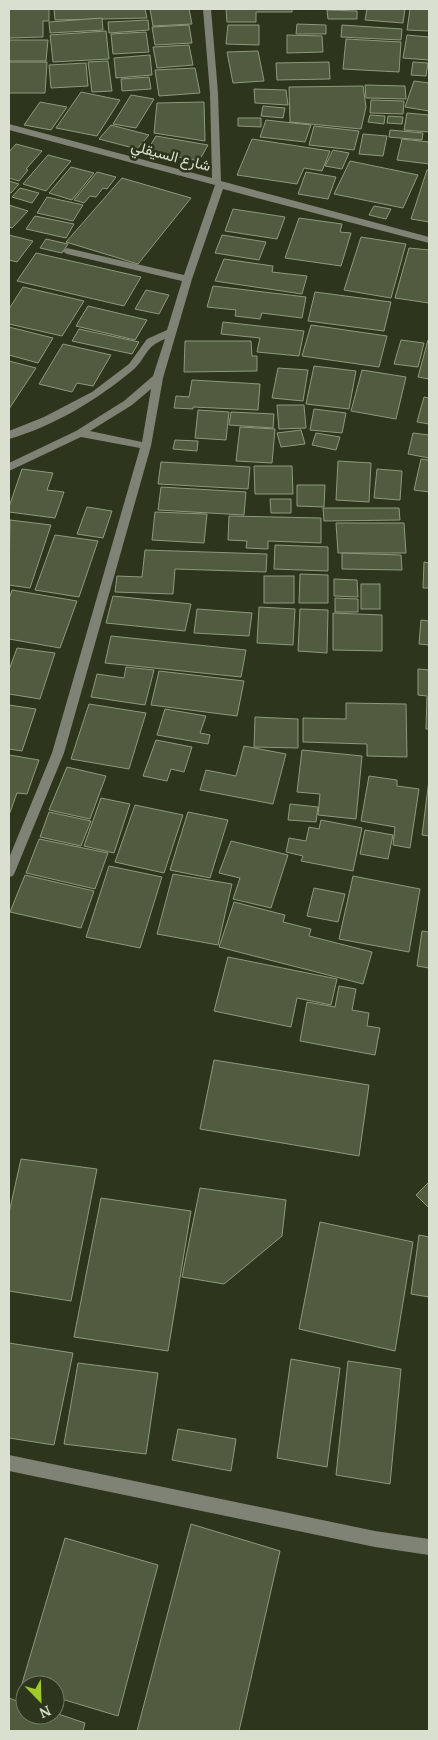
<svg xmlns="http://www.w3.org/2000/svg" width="438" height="1740" font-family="'PT Serif',Vazirmatn,serif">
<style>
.building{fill:#515b40;stroke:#8e997c}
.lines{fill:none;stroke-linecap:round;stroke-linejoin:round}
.minor{fill:#7e8376;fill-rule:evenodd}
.labels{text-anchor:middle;stroke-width:5;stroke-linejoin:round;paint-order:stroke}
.far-street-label{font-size:15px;fill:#dae0d0;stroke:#2d361d}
</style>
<rect width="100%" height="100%" fill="#2d361d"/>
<g class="building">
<path d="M9,9H49V21H43V37L9,38Z"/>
<path d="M54,9H145L147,18L55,20Z"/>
<path d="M150,9H189L192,24L153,26Z"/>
<path d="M226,9H292V12H256V22H227Z"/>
<path d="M367,9H405L403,23L365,20Z"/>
<path d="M410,9H429V31L407,30Z"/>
<path d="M327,10L357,11V19H328Z"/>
<path d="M102,18L103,30L50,33L49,22Z"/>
<path d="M148,20L149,30L109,33L108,22Z"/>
<path d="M297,24L326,25V34H296Z"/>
<path d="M189,25L192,43L155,45L152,27Z"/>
<path d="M228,25H259V45L226,44Z"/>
<path d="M342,25L402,29L401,40L341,37Z"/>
<path d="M106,31L109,59L53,62L50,35Z"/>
<path d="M146,32L149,52L113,54L111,34Z"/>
<path d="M287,35L322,36L323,52L287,53Z"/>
<path d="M407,35L429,37V60L403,58Z"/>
<path d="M346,39L401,42L399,72L343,69Z"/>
<path d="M9,40H48L46,61H9Z"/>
<path d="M189,45L193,65L157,68L153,47Z"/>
<path d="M258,51L264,81L233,83L227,52Z"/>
<path d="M150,55L152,75L116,78L114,58Z"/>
<path d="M108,61L112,91L92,92L88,62Z"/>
<path d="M9,62H47L45,93H9Z"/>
<path d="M329,62L330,79L277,80L276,63Z"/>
<path d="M413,62L428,63L426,76L411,75Z"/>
<path d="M86,63L88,86L51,88L49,65Z"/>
<path d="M195,68L200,93L159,96L155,70Z"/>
<path d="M149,77L151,89L122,91L121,79Z"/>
<path d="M414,81L429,83V111L405,107Z"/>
<path d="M365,85L405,86L406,99L366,98Z"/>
<path d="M363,86L366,107L361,129L290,122L289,87Z"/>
<path d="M254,89L286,90L288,105L255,103Z"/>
<path d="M81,92L120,100L97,136L56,128Z"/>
<path d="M131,95L154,99L136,128L113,124Z"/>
<path d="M371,100L404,101L403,114L370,113Z"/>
<path d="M40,102L67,107L51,130L24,125Z"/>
<path d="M204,102L205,141L154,133L157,103Z"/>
<path d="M263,106L285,108L283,118L261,116Z"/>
<path d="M407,113L429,115V132L404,130Z"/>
<path d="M370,115L385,116L384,124L368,122Z"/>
<path d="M388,116L403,117L402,124L387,123Z"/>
<path d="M238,118H261V127L238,126Z"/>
<path d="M266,120L311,125L305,142L260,137Z"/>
<path d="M111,125L149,135L137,149L99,139Z"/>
<path d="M314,126L359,131L354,150L309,145Z"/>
<path d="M390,130L423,133L422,140L389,137Z"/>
<path d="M363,134L387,136L383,156L359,154Z"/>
<path d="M156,136L208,145L199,161L147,151Z"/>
<path d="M252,139L330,151L322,171L304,168L297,184L237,175Z"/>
<path d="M402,139L429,142V164L397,160Z"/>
<path d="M16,144L42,151L26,169L28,170L19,181L9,178V152Z"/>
<path d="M333,150L349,153L342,169L325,166Z"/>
<path d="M48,155L71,161L46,191L23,184Z"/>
<path d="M350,161L418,175L403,208L334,194Z"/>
<path d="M71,167L94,173L72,200L49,193Z"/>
<path d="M427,170H429V222L411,219Z"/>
<path d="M97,172L116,177L107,189L103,188L96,197L90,196L84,203L74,200Z"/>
<path d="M306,172L336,177L328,199L298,194Z"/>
<path d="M122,178L191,198L138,264L66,242Z"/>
<path d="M9,181L19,184L11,193L9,192Z"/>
<path d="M20,188L39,193L32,203L12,197Z"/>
<path d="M47,197L83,205L73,221L37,213Z"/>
<path d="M9,205L28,211L12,228L9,227Z"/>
<path d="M374,206L391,209L386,219L369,215Z"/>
<path d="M233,209L285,217L277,239L225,231Z"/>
<path d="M35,216L74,224L66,238L26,229Z"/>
<path d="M299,218L342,224L340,232L351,233L341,266L285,258Z"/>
<path d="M9,235L33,241L17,262L9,260Z"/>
<path d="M222,235L266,242L259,260L215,253Z"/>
<path d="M361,237L406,244L391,298L344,290Z"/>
<path d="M46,239L68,244L62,253L40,248Z"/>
<path d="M409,248L429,250V303L395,298Z"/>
<path d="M36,253L141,277L124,306L17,281Z"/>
<path d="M224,259L273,266L272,272L307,276L302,294L215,281Z"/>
<path d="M213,286L306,297L302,318L262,313L260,319L235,316L236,310L207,307Z"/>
<path d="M23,287L84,301L62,336L9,324V309Z"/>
<path d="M146,290L169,295L159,314L135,309Z"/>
<path d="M315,292L391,302L384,331L308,321Z"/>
<path d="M88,306L147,320L135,340L76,326Z"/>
<path d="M223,322L304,331L299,356L257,352L260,338L221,334Z"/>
<path d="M311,325L387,336L379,367L302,356Z"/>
<path d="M9,327L53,338L38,363L9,355Z"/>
<path d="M79,329L139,342L132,354L72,341Z"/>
<path d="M401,340L424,343L418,367L394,364Z"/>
<path d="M428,340H429V379L418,377Z"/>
<path d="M185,341H251L252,356H257V371L184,372Z"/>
<path d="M63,344L111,355L93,386L77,383L72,392L39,384Z"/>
<path d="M9,361L36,368L9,409Z"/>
<path d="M314,366L356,371L349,409L306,404Z"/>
<path d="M278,368L308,370L303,401L272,398Z"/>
<path d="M362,370L406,377L396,419L351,411Z"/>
<path d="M192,380L260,384L258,410L193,407V409L174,408L176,396L189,397Z"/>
<path d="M424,397L429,398V424L417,422Z"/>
<path d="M277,405H304L306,428L279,429Z"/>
<path d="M314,409L346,413L342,433L310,430Z"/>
<path d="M198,410L229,412L226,440L195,438Z"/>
<path d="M231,412L274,414L273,428L229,425Z"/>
<path d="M240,427L275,429L272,463L236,461Z"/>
<path d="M301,430L305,444L281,447L277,433Z"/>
<path d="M316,433L340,437L336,450L312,445Z"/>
<path d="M413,433L429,435V458L408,454Z"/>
<path d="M175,440L198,441L197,451L173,449Z"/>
<path d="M421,459L429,460V492L414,490Z"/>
<path d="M338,461L371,463L369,502L336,500Z"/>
<path d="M161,462L250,467L248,489L158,484Z"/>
<path d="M254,466H292L293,494H255Z"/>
<path d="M22,469L53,473L47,490L64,492L55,518L9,512V507Z"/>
<path d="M377,469L402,471L400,500L374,498Z"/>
<path d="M297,485H325L324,507L297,506Z"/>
<path d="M161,487L246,492L244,515L158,510Z"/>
<path d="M270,499H291V513H271Z"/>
<path d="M87,507L112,511L103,538L77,534Z"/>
<path d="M323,508H399L400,520L324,521Z"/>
<path d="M155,512L207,514L204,543L152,540Z"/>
<path d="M229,516L321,518V543L268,541V549L246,548L247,541L228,540Z"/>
<path d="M10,520L51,525L30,588L9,585Z"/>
<path d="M336,523H404L406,553H338Z"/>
<path d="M55,535L98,541L79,597L35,590Z"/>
<path d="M275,545L328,547V571L274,569Z"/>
<path d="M145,550L267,554L266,572L175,569L173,594L115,592L117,576L142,577Z"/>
<path d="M342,553L401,555L402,570L342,569Z"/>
<path d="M424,562L429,563V588H423Z"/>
<path d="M300,574L328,575V603H299Z"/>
<rect x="264" y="576" width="30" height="27"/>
<path d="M334,579L357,580L358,597L334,596Z"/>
<rect x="361" y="584" width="19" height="25"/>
<path d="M12,590L77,601L60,648L9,639V599Z"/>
<path d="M113,596L191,604L185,631L106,623Z"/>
<path d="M335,598L358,599V612H335Z"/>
<path d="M259,607L295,609L293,645L257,643Z"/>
<path d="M197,609L252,613L249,636L194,633Z"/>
<path d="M300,609L328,610L327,653L298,651Z"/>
<path d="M333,613L382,615V651L333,650Z"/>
<path d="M421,620L429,621V645L419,644Z"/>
<path d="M111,636L246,650L241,677L105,663Z"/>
<path d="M17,648L55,653L40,699L9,694V670Z"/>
<path d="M126,667L154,670L145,705L91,697L97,674L124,678Z"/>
<path d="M418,669L429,670V729H426L427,696L418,695Z"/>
<path d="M159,671L244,681L237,716L151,705Z"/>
<path d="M346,703L406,704L407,757L367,756V744L303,742V718L346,719Z"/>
<path d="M89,704L146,713L129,769L71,759Z"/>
<path d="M9,705L36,709L22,751L9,749Z"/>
<path d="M165,709L206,716L200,733L210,735L208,744L157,735Z"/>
<path d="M255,717L298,719V748L254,747Z"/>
<path d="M156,740L192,747L184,772L171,769L167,781L143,776Z"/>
<path d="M244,746L286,754L273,804L200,790L206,770L236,776Z"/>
<path d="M302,750L362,756L356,819L318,815L320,794L297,792Z"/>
<path d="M9,755L39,760L27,794L17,793L9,815Z"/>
<path d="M67,767L106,776L90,819L49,810Z"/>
<path d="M369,776L397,780V786L419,789L410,848L393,845L395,827L361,821Z"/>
<path d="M429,780V836L422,835Z"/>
<path d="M101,798L130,804L114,853L84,846Z"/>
<path d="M290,804L318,807L316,822L288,820Z"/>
<path d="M135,805L183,815L164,873L115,862Z"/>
<path d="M49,812L91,821L81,846L40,837Z"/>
<path d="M188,812L228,820L210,878L170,870Z"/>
<path d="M321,820L362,828L353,871L301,861L303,856L286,852L289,838L306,841L309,827L319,829Z"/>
<path d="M365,830L393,835L388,859L360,854Z"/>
<path d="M39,839L108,853L95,889L26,873Z"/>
<path d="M231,841L288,855L271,908L233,899L240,878L219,873Z"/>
<path d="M109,866L162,877L140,948L86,937Z"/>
<path d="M173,874L232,884L218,945L157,934Z"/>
<path d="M25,875L94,891L81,928L10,912Z"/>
<path d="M353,876L420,889L409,952L339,939Z"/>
<path d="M314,888L345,894L338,922L307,916Z"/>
<path d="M234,902L285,915L283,922L311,929L309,936L372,952L363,984L219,947Z"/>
<path d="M422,931L429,932V968L417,966Z"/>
<path d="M228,957L337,979L331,1005L297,998L291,1027L214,1011Z"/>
<path d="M339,986L356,989L352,1010L369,1013L367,1026L380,1028L375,1055L300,1041L307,1002L335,1007Z"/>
<path d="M214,1060L369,1085L359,1156L200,1129Z"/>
<path d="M21,1159L97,1169L71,1301L9,1291V1213Z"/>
<path d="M429,1182V1208L416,1195Z"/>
<path d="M200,1188L286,1200L282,1236L224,1284L182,1277Z"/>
<path d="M101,1198L191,1211L168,1351L74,1337Z"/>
<path d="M320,1222L413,1242L395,1351L299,1329Z"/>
<path d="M419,1235L429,1237V1297L411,1294Z"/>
<path d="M9,1343L73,1353L54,1445L9,1438Z"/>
<path d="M291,1359L340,1368L327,1467L277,1458Z"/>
<path d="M348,1361L401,1369L390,1484L336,1475Z"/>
<path d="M78,1363L158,1373L146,1454L64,1444Z"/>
<path d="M178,1429L236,1439L231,1471L172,1460Z"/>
<path d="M191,1524L280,1551L239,1731H137Z"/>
<path d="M65,1538L158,1565L118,1716L55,1697V1685H25V1688L21,1687Z"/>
<path d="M9,1698L25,1704V1715H55V1713L85,1723L83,1731H9Z"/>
</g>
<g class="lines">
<g class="minor">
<path d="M203,9H211L218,93L221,181L429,237V243L223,189L192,279L163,378L151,446L64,753L15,872L13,876L9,877V858L52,753L140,448L81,437L9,471V463L76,431L124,401L153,376L165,339C144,347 147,358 133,370C97,400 54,426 9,439V431L44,417L92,392L129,364L147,339L167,330L182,281L67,254L62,251L67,248L184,275L215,185L9,130V124L212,178L210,93ZM151,389L142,442L90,431L132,405Z"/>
<path d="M9,1455L375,1531L429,1539V1555L375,1547L9,1471Z"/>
</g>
</g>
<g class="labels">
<g class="far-street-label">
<text transform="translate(171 156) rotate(15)" y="5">شارع السيقلي</text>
</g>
</g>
<rect width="438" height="1740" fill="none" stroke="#dae0d0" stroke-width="20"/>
<g transform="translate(40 1700) rotate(157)"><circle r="24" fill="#2d361d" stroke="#727a65"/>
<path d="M0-4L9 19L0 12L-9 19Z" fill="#a0c92c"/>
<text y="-8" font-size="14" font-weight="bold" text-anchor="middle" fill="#dae0d0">N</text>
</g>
</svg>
